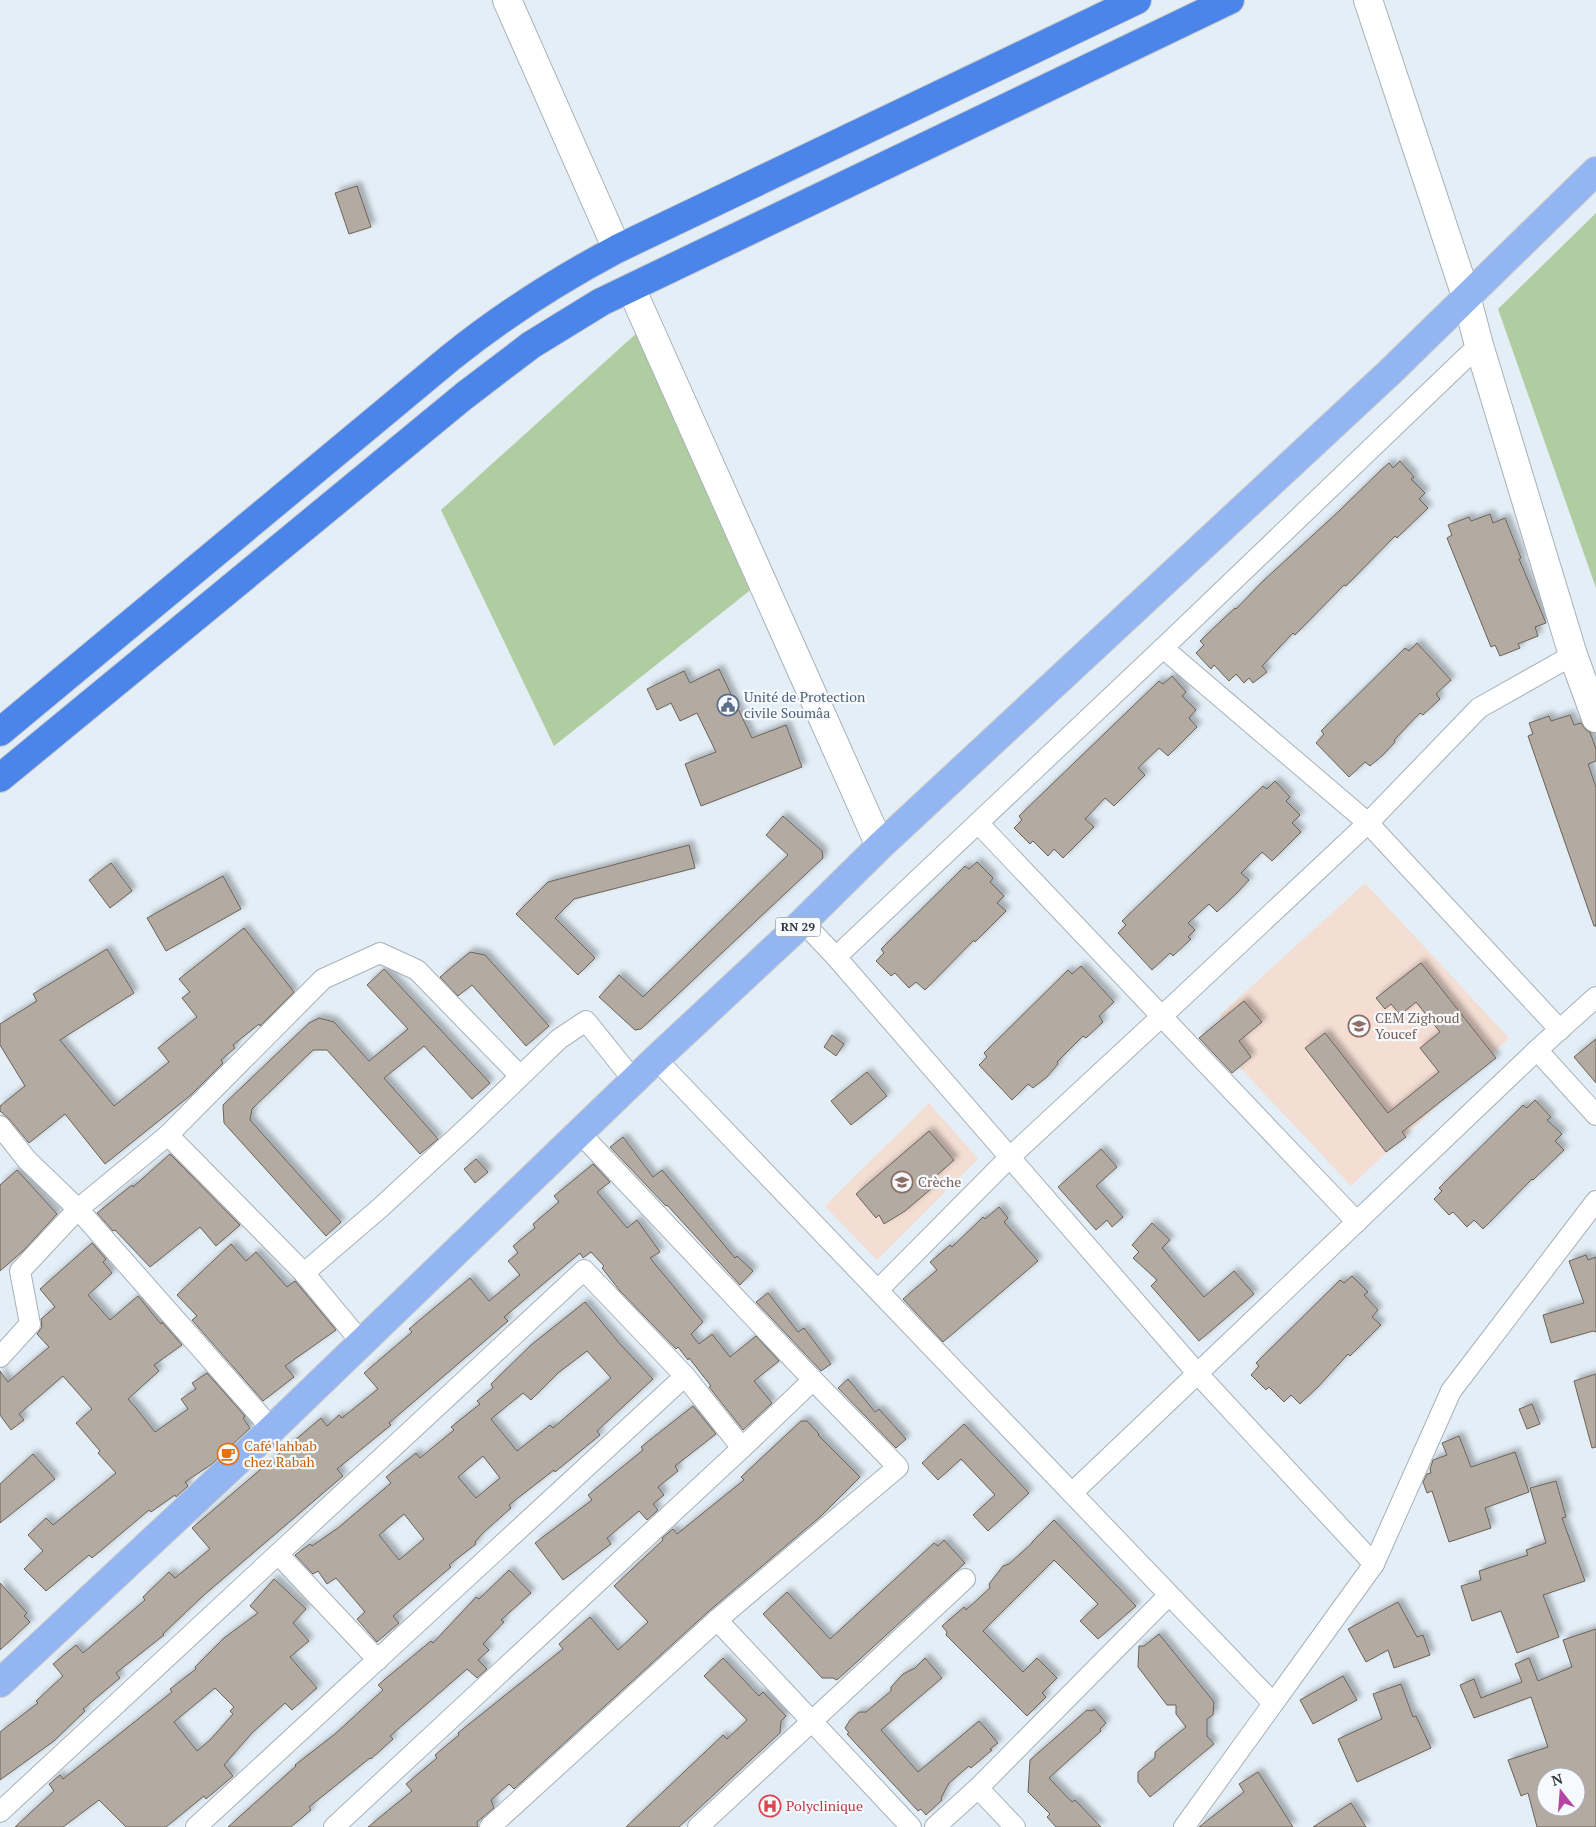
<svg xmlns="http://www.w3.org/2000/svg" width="1596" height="1827" font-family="'PT Serif',serif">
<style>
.industrial{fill:#f4ddd2}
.green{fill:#b0cda1}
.building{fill:#b3aba2;stroke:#6a625a;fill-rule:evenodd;filter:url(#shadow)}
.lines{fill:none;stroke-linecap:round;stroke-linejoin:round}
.street-casing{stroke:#a7b1b8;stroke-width:22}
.secondary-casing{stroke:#a7b1b8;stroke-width:30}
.primary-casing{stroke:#c9cacb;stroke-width:30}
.highway-casing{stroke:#c9cacb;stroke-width:30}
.street{stroke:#fff;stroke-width:20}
.secondary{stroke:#fff;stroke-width:28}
.primary{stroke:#93b6f2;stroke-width:28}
.highway{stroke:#4b85e9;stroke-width:28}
.labels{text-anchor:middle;stroke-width:4.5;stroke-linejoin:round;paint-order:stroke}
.shield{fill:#f6fafe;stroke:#6c7073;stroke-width:1}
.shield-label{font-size:12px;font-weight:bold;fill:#313538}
.service-label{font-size:14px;fill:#4e5e75;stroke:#f6fafe;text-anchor:start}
.education-label{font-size:14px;fill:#785e54;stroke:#f6fafe;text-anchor:start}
.food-label{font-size:14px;fill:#c56008;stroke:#f6fafe;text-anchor:start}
.health-label{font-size:14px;fill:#be3a42;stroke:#f6fafe;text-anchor:start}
</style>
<defs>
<filter id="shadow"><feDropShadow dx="4.5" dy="-4.5" stdDeviation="2.5" flood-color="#0004"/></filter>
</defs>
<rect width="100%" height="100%" fill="#e4eef6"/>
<g class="industrial">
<path d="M1365,883L1509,1038L1351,1186L1218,1044L1220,1015Z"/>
<path d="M929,1103L978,1159L877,1260L825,1206Z"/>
</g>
<g class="green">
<path d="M1596,213V588L1498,309Z"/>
<path d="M640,330L753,588L554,746L441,510Z"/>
</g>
<g class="building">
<path d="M357,186L371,227L349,234L335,193Z"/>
<path d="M1400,461L1414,477L1411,479L1425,493L1419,499L1428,508L1397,538L1395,536L1346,586L1344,585L1295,635L1293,633L1262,666L1267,672L1253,683L1249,678L1244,683L1236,674L1229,681L1214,665L1211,669L1196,653L1204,645L1200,641L1222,620L1235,608L1236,609L1262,582L1338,512L1380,471L1389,463L1393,468Z"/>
<path d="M1490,514L1493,523L1505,518L1521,558L1519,559L1546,623L1535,627L1538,636L1518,644L1520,648L1500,656L1495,645L1491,647L1447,538L1452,535L1448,525L1469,517L1471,521Z"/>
<path d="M1417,643L1451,680L1436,694L1440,699L1423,715L1420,713L1394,740L1395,742L1383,755L1370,766L1365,762L1349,777L1316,743L1324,734L1321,731L1405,648L1409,651Z"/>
<path d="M719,669L752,738L786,725L802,767L701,806L685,764L716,752L697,713L680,721L671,703L657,710L647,689L684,671L690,683Z"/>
<path d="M1172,676L1186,692L1182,696L1196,710L1189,718L1197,727L1168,756L1159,748L1138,768L1145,775L1114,806L1105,798L1085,819L1094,827L1063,858L1054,849L1048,856L1033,841L1030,844L1014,828L1022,820L1019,816L1159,681L1163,684Z"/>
<path d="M1570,715L1574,725L1581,723L1586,730L1590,732L1596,749V761L1588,764L1596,787V926H1594L1528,736L1533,734L1529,723L1549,716L1551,721Z"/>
<path d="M1275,781L1290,797L1286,801L1300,815L1292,823L1301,832L1272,861L1262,852L1241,873L1249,880L1237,893L1217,912L1209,904L1188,923L1195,930L1188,937L1191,939L1173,956L1170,953L1152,970L1118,933L1126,925L1122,921L1263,786L1267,789Z"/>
<path d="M783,816L822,851L823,858L641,1029L635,1030L599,997L619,975L643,997L788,855L766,835Z"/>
<path d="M689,845L695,868L574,899L555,918L595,958L578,975L516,914L548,882Z"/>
<path d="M977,862L993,878L990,882L1004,896L997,903L1006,911L975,942L974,940L925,990L916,982L909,988L895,973L891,976L876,961L884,953L881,949L965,866L969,869Z"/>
<path d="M111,863L132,891L110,908L89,880Z"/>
<path d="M223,876L241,909L166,951L147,918Z"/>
<path d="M244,928L294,992L260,1026L259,1024L233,1045L235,1048L221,1060L223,1063L191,1095L105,1164L65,1114L29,1143L9,1119L0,1111V1106L25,1086L0,1045V1024L37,1001L33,994L107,949L134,993L60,1040L114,1106L169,1062L158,1048L197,1017L182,998L190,992L179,979Z"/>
<path d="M470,952L485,955L549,1026L526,1046L472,985L458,996L440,977Z"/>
<path d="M1421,963L1496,1058L1402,1132L1406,1137L1386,1152L1305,1048L1325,1033L1388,1113L1439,1072L1420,1048L1440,1032L1416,1002L1400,1015L1391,1004L1385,1009L1376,998Z"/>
<path d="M1081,966L1114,1002L1099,1016L1103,1022L1086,1038L1083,1036L1057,1062L1058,1064L1047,1077L1033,1088L1028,1084L1012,1100L979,1065L987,1057L984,1053L1068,970L1072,974Z"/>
<path d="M384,969L490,1083L472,1099L424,1046L384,1078L438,1139L420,1154L327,1050H313L252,1109L250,1120L341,1222L326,1236L224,1123L223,1105L309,1023L319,1018L334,1022L369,1061L408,1029L367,985Z"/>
<path d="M1244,1001L1262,1022L1239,1041L1251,1057L1232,1073L1199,1038Z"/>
<path d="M832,1035L844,1044L836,1056L824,1047Z"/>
<path d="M1596,1039V1083L1574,1057Z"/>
<path d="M867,1072L887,1096L851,1125L831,1101Z"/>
<path d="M1535,1100L1551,1117L1547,1120L1562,1134L1555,1141L1564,1150L1533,1180L1532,1179L1483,1229L1474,1220L1467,1227L1453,1212L1449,1215L1434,1199L1442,1191L1439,1188L1523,1105L1527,1108Z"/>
<path d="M929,1131L954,1160L928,1183L932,1188L905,1211L884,1224L879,1215L876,1218L856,1194Z"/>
<path d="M623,1137L653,1177L662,1170L735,1258L737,1256L753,1271L740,1285L667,1205L666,1206L610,1147Z"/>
<path d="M1101,1149L1117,1167L1096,1186L1123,1217L1112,1227L1107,1220L1096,1230L1058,1187Z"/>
<path d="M170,1154L240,1225L216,1246L200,1227L150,1267L115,1230L113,1231L97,1213L132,1185L133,1187Z"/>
<path d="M476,1159L488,1172L475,1183L464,1169Z"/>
<path d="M593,1164L610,1182L597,1192L627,1228L637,1220L660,1252L650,1258L703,1322L691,1334L699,1344L712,1334L730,1357L756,1336L779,1361L754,1381L772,1403L743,1430L709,1387L711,1386L689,1358L688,1360L678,1347L676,1349L620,1291L602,1268L604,1266L591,1252L583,1258L580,1253L504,1317L508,1321L389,1423L391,1425L337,1469L343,1476L204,1595L163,1634L164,1635L116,1673L120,1678L83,1709L85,1711L54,1741L0,1780V1732L38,1703L36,1701L63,1676L53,1664L76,1645L83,1653L145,1600L143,1597L169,1572L175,1578L210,1549L192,1528L321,1418L327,1426L339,1415L342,1418L378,1389L364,1373L412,1332L409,1329L470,1278L489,1301L520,1275L508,1261L518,1253L513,1246L535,1228L533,1224L559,1202L554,1196Z"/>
<path d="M17,1170L57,1214L24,1250L0,1271V1185Z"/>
<path d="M999,1207L1008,1218L1004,1222L1038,1261L943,1342L903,1299L937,1270L930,1262L950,1245L952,1247L983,1217L985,1219Z"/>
<path d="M1152,1223L1170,1240L1162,1248L1204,1297L1234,1271L1254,1294L1199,1341L1151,1286L1157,1280L1133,1258L1139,1252L1132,1245Z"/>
<path d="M92,1243L106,1259L103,1262L112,1273L88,1295L110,1320L138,1296L161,1324L162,1322L182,1345L154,1365L159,1371L128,1399L136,1408L155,1432L188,1409L181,1399L196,1389L192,1383L207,1373L245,1416L243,1418L250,1428L212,1464L185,1482L188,1486L176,1497L175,1495L151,1512L149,1510L92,1558L89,1555L46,1591L24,1569L43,1551L28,1535L46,1518L53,1525L116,1473L98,1453L100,1451L76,1423L92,1409L63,1376L19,1414L24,1420L11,1430L0,1415V1371L8,1382L49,1347L37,1334L42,1327L41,1319L55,1307L40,1289Z"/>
<path d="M231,1244L246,1261L256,1252L287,1287L295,1281L336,1330L285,1366L294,1377L263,1401L192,1320L197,1316L177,1295Z"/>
<path d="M1586,1255L1588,1260L1596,1257V1332L1593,1331L1551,1343L1543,1315L1584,1303L1569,1261Z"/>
<path d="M1352,1276L1368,1292L1364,1295L1378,1310L1372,1317L1381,1325L1350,1356L1348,1354L1318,1387L1300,1404L1291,1395L1284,1402L1269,1387L1266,1390L1251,1375L1259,1366L1256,1363L1340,1280L1344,1283Z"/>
<path d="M768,1293L798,1332L804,1328L831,1364L821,1371L756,1302Z"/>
<path d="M585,1302L620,1344L653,1379L597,1431L600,1435L555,1472L554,1470L509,1505L511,1508L483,1533L475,1542L476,1544L449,1565L451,1567L393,1616L399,1623L377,1642L357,1619L365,1612L336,1578L327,1584L318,1571L313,1574L295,1555L310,1544L312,1546L338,1528L391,1483L386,1477L416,1453L420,1458L454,1430L451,1427L480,1404L477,1401L493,1388L491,1384L531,1345ZM587,1351L611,1378L553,1428L550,1425L517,1451L491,1419L523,1393L531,1400L558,1373ZM483,1456L500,1478L476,1498L458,1477ZM404,1514L424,1539L399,1560L379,1535Z"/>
<path d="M1596,1374V1447L1592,1448L1574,1381Z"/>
<path d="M848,1379L875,1412L879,1409L906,1439L896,1448L838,1388Z"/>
<path d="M1532,1404L1540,1424L1527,1429L1519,1409Z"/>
<path d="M693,1406L716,1434L675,1466L678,1471L658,1487L664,1495L653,1504L658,1510L647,1520L639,1511L607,1538L611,1544L563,1580L535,1543L592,1500L588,1495L643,1450L641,1447Z"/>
<path d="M801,1421H807L819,1434L818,1435L860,1477L820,1517L709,1611L514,1789L509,1784L491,1800L494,1808L477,1822L478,1827H368L412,1791L406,1784L437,1758L435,1755L459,1735L458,1733L563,1649L559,1644L590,1617L618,1650L648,1622L614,1586L663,1540L662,1538L673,1529L677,1534L744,1480L741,1477Z"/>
<path d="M964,1424L1029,1493L988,1531L973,1515L995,1495L961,1459L938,1480L922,1463Z"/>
<path d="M1459,1436L1471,1467L1515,1452L1529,1492L1485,1508L1491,1528L1449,1542L1432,1491L1427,1493L1423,1482L1427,1474L1431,1473L1430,1469L1433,1460L1447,1455L1442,1443Z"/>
<path d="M33,1454L55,1479L0,1523V1484Z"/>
<path d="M1556,1481L1566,1517L1562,1518L1585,1581L1543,1595L1559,1637L1517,1653L1501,1611L1472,1621L1461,1586L1481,1580L1479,1571L1528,1555L1526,1550L1546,1543L1530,1488Z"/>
<path d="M1054,1520L1136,1606L1098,1639L1080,1621L1098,1604L1054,1560L983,1631L1023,1672L1037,1658L1057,1678L1042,1693L1046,1697L1027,1716L946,1635L947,1632L942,1626L964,1607L966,1610L990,1588L989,1584L1003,1566L1009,1564L1031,1544L1033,1541Z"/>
<path d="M944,1540L965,1563L837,1680L833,1678H822L763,1614L787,1592L830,1639L934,1543L938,1546Z"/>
<path d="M509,1570L531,1593L501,1620L504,1622L483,1644L489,1650L478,1660L487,1669L477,1678L467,1669L390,1736L393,1739L371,1759L370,1758L309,1807L311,1810L291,1827H228L296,1766L295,1765L335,1734L383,1690L378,1685L431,1641L433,1643L476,1597L479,1599Z"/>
<path d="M274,1579L306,1609L293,1623L309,1641L290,1657L317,1688L292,1710L285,1703L252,1733L224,1765L233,1776L206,1799L204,1796L166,1827H126L99,1800L63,1827H15L54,1791L49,1784L60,1775L63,1779L172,1692L170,1689L196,1669L195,1667L224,1638L258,1613L250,1606ZM215,1688L234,1707L230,1711L233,1714L210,1740L197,1751L174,1722Z"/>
<path d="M0,1583L27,1613L24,1616L30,1622L0,1650Z"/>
<path d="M1398,1602L1417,1637L1423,1635L1430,1655L1394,1668L1388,1650L1366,1662L1348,1629Z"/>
<path d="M1596,1629V1827H1537L1528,1793L1521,1796L1508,1760L1548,1747L1531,1697L1474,1718L1460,1685L1474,1679L1481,1698L1522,1682L1515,1664L1529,1658L1538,1681L1572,1667L1563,1640ZM1546,1777H1576V1807H1546Z"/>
<path d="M1159,1634L1214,1702L1213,1715L1207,1719V1736L1214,1744L1150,1797L1138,1782V1772L1155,1758V1752L1186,1727L1176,1714V1705H1167L1138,1667L1139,1646H1144Z"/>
<path d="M723,1658L759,1696L763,1692L786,1716L781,1721L780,1733L679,1827H626L723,1735L727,1739L747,1720L704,1676Z"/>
<path d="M925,1658L942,1678L881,1730L918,1772L979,1721L998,1743L990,1749L992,1750L971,1768L969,1766L949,1783L941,1798L942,1800L926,1815L921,1809L918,1811L847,1734L849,1733L845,1728L850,1720L859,1712H866L891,1691V1687L903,1674L915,1668Z"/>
<path d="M1343,1676L1357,1700L1313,1724L1300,1700Z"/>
<path d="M1401,1684L1413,1717L1416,1716L1431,1748L1357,1782L1338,1739L1382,1719L1373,1694Z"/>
<path d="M1094,1709L1106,1723L1100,1729L1101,1731L1049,1778L1072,1802L1075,1800L1101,1827H1056L1047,1817L1050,1814L1028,1792L1030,1760L1087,1710L1092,1711Z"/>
<path d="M1258,1772L1293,1827H1199L1244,1792L1239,1784Z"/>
<path d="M1351,1803L1366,1827H1313Z"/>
</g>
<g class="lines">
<g class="street-casing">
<g id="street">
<path d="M1163,648L1368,823L1560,1030"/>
<path d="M978,823L1357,1222"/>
<path d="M803,922L836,957L1197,1373L1374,1564"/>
<path d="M836,957L1163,648L1479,345"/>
<path d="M1537,1050L1596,1115"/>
<path d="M656,1059L1273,1703"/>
<path d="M0,1126L27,1160L78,1209L272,1429"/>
<path d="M580,1133L813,1380"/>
<path d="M304,1273L168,1135L323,979L380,953L417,970L520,1076"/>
<path d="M878,1290L1010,1157L1161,1017L1368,823L1479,708L1573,655"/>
<path d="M362,1343L304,1273L380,1208L472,1123L559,1039L586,1021L634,1081"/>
<path d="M0,1357L30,1324L20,1271L78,1209L168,1135"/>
<path d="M1072,1493L1537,1050L1596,997"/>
<path d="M278,1554L378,1660"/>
<path d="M717,1620L911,1827"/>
<path d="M978,1788L1015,1827"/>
<path d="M0,1812L584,1270L685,1376L196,1827"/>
<path d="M334,1827L742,1448L685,1376"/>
<path d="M490,1827L717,1620L898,1467L813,1380L742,1448"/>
<path d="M698,1827L965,1579"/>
<path d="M935,1827L978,1788L1169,1595"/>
<path d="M1184,1827L1374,1564L1451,1391L1596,1201"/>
</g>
</g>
<g class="secondary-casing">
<g id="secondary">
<path d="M507,0L617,249"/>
<path d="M1368,0L1466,296L1479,345L1573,655L1596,718"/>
<path d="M631,288L880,846"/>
</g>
</g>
<g class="primary-casing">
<path id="primary" d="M0,1683L272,1429L656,1059L803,922L880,846L1390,372L1596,171"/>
</g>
<g class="highway-casing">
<g id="highway">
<path d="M0,732L450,358C502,316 557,281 617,249L1137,0"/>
<path d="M0,778L464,396L531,345L601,302L1230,0"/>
</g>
</g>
<use href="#street" class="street"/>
<use href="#secondary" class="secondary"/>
<use href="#primary" class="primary"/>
<use href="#highway" class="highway"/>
</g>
<defs>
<g id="civic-ring" transform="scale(1.125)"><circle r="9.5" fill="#f6fafe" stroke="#5c6f8a" stroke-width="1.5"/><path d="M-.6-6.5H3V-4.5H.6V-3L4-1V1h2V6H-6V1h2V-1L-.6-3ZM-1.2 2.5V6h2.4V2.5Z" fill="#5c6f8a"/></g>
<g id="school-ring" transform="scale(1.125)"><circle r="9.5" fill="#f6fafe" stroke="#8d6e63" stroke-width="1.5"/><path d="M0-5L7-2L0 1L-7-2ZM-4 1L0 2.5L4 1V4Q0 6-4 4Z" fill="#8d6e63"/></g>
<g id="cafe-ring" transform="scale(1.125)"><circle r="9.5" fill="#f6fafe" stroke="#e8710a" stroke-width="1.5"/><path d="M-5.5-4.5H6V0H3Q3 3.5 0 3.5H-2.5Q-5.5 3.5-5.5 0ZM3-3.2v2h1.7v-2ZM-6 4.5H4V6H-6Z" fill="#e8710a"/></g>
<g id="hospital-ring" transform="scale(1.125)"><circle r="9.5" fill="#f6fafe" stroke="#e0444e" stroke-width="1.5"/><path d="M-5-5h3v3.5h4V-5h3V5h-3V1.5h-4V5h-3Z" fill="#e0444e"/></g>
</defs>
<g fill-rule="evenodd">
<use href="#civic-ring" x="728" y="705"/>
<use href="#school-ring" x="1359" y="1026"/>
<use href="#school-ring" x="902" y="1182"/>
<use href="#cafe-ring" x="228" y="1454"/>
<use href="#hospital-ring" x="770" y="1806"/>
</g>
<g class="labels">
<rect class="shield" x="775.5" y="917.5" width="45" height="19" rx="4"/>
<g class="shield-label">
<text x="798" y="931">RN 29</text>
</g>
<g class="service-label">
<text x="744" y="702">Unité de Protection<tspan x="744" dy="16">civile Soumâa</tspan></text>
</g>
<g class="education-label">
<text x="1375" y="1023">CEM Zighoud<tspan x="1375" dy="16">Youcef</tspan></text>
<text x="918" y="1187">Crèche</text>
</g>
<g class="food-label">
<text x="244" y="1451">Café lahbab<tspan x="244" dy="16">chez Rabah</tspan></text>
</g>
<g class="health-label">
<text x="786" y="1811">Polyclinique</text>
</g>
</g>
<g transform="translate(1561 1792) rotate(343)"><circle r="24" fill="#f6fafe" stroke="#a7abaf"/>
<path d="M0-4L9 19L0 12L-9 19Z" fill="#b445a1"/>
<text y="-8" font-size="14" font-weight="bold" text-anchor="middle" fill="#313538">N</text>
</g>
</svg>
